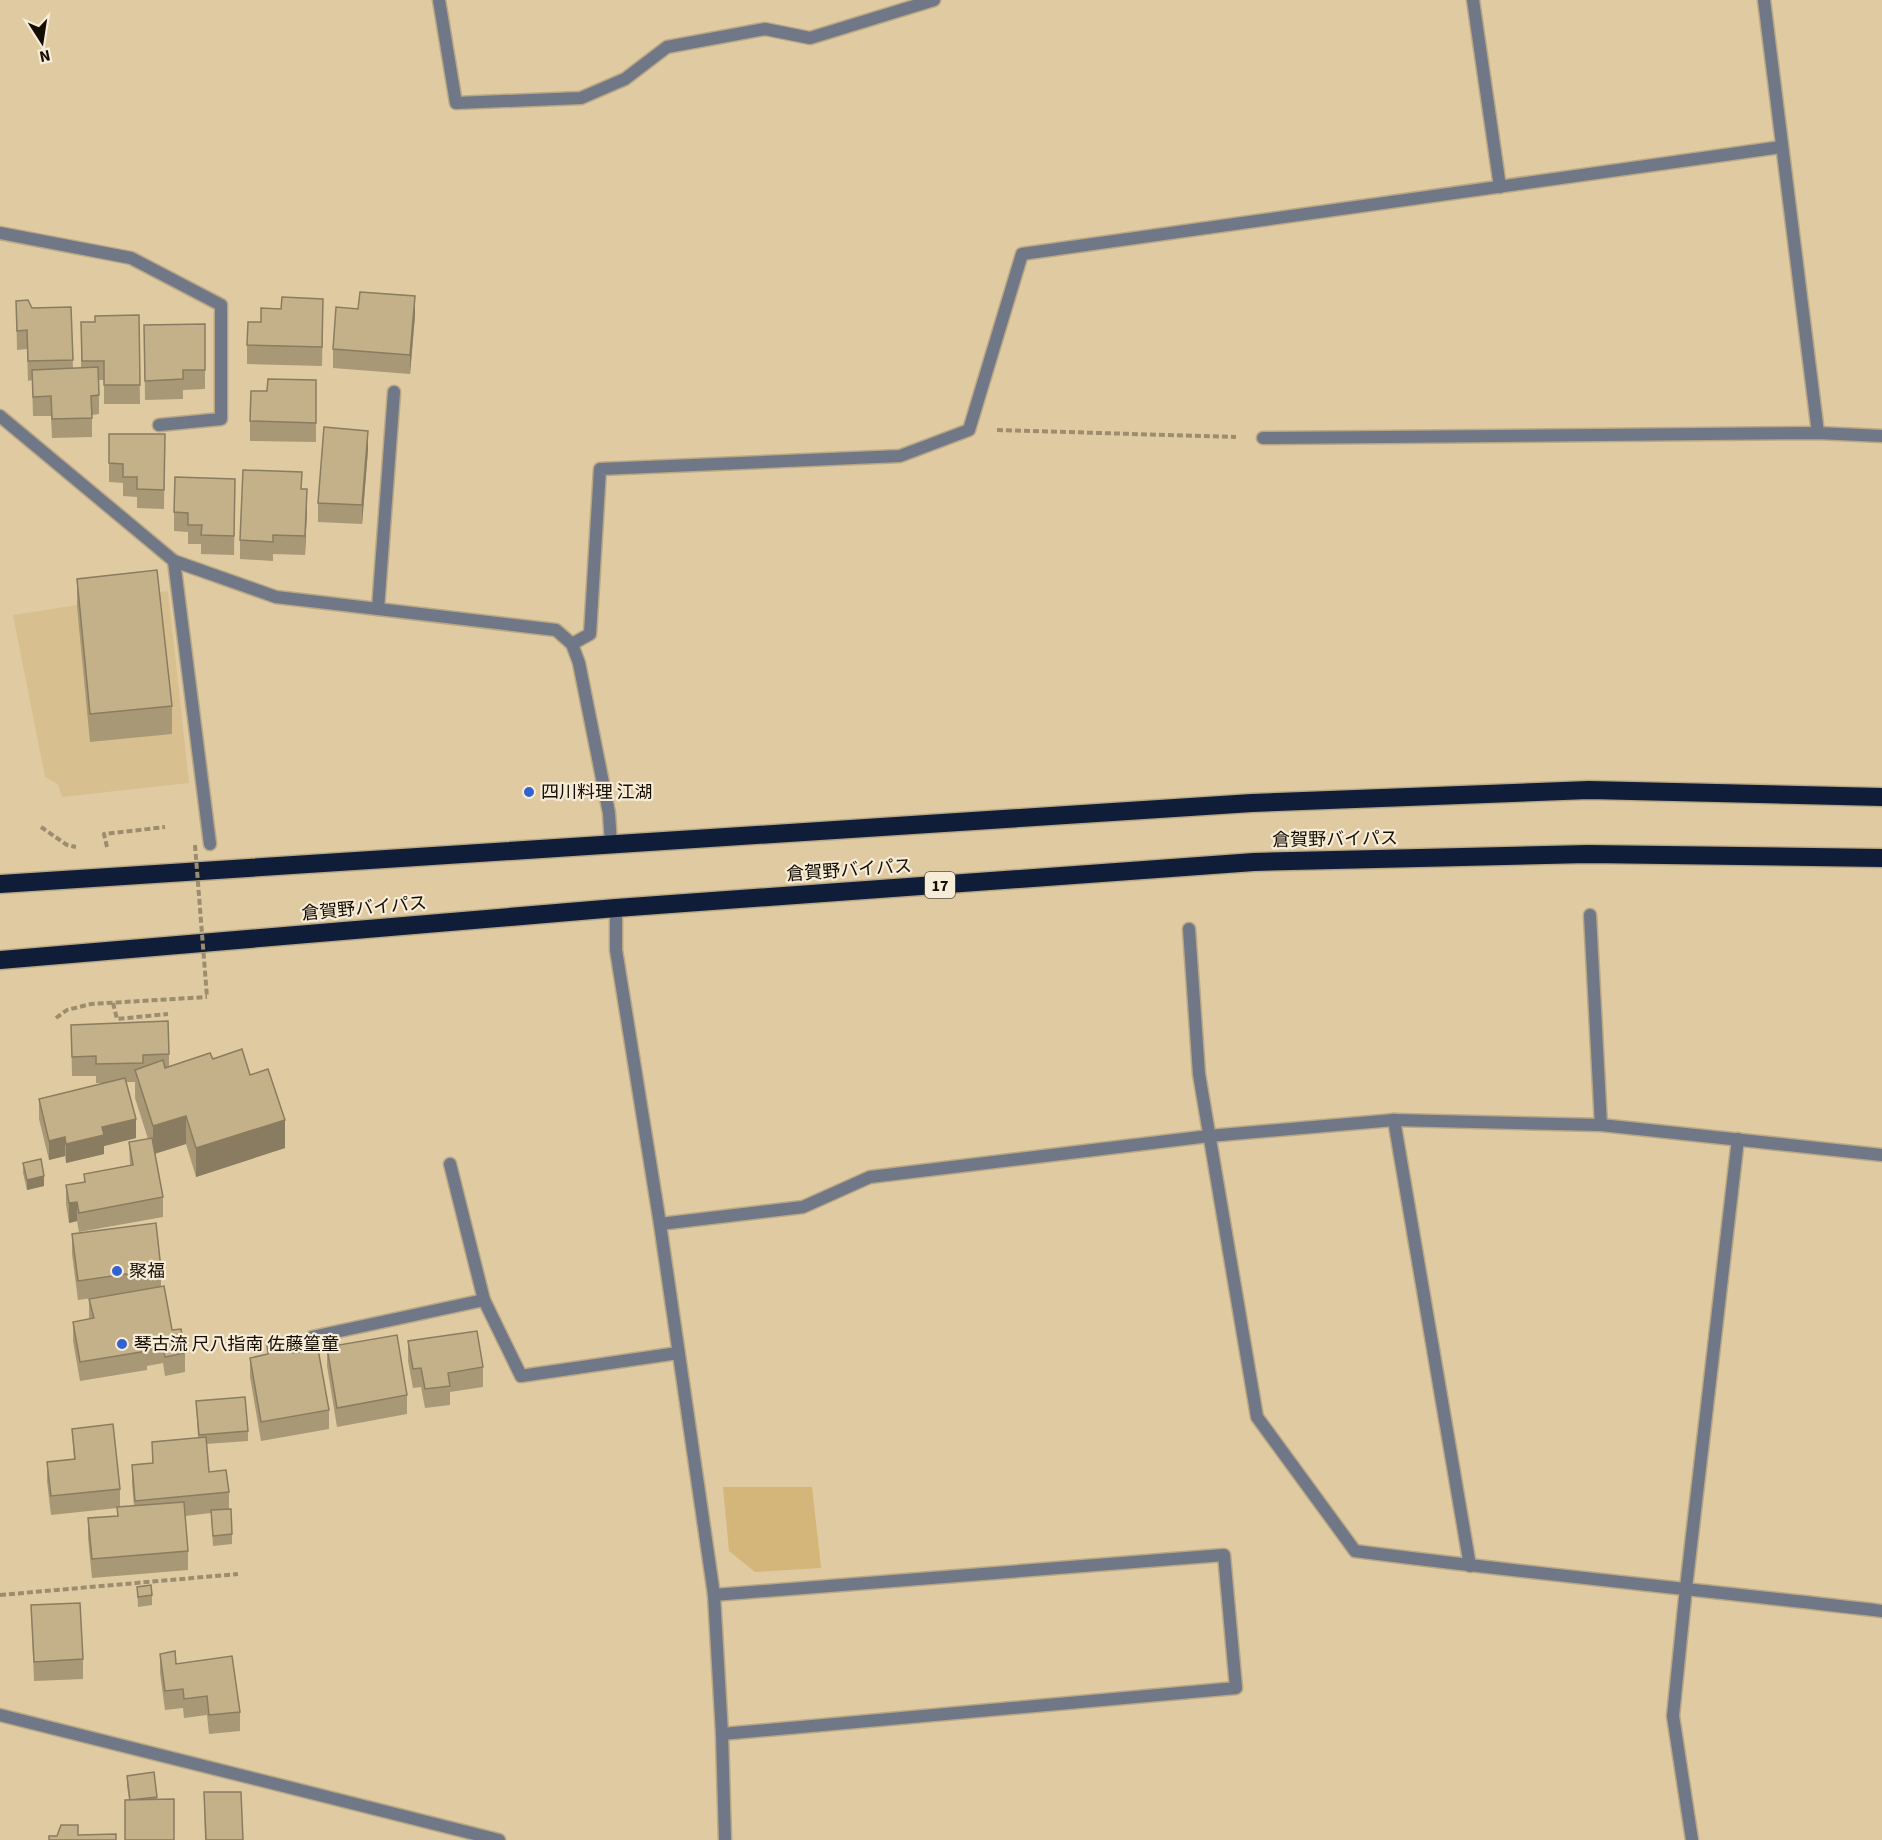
<svg xmlns="http://www.w3.org/2000/svg" width="1882" height="1840" font-family="'Source Sans 3','Noto Sans JP',sans-serif">
<style>
.built{fill:#d8bf90}
.green{fill:#d4b67a}
.lines{fill:none;stroke-linecap:round;stroke-linejoin:round}
.lane-casing{stroke:#baa885;stroke-width:15}
.street-casing{stroke:#baa885;stroke-width:15}
.highway-casing{stroke:#baa885;stroke-width:21}
.path{stroke:#9d8d6e;stroke-width:4;stroke-dasharray:6 3;stroke-linecap:butt}
.lane{stroke:#707888;stroke-width:12}
.street{stroke:#707888;stroke-width:12}
.highway{stroke:#0f1d39;stroke-width:18}
.path-bridge{stroke:#9d8d6e;stroke-width:4;stroke-dasharray:6 3;stroke-linecap:butt}
.wall{fill:#a99876}
.shaded-wall{fill:#8a7c60}
.building{fill:#c5b189;stroke:#8a7c60;stroke-width:1.5}
.poi-dot{fill:#3262d1;stroke:#f7ecd8;stroke-width:2}
.labels{text-anchor:middle;stroke-width:4.5;stroke-linejoin:round;paint-order:stroke}
.shield{fill:#f7ecd8;stroke:#585042;stroke-width:1.5}
.shield-label{font-size:16px;font-weight:bold;fill:#140d01}
.poi-label{font-size:18px;fill:#140d01;stroke:#f7ecd8;text-anchor:start}
.street-label{font-size:18px;fill:#140d01;stroke:#f7ecd8}
</style>
<rect width="100%" height="100%" fill="#dfcaa2"/>
<path class="built" d="M168,591L189,783L62,797L58,784L45,777L13,615Z"/>
<path class="green" d="M723,1487H812L821,1568L755,1572L729,1551Z"/>
<g class="lines">
<g class="lane-casing">
<path id="lane" d="M616,908V950L660,1224L698,1485"/>
</g>
<g class="street-casing">
<g id="street">
<path d="M439,0L456,103L581,98L625,79L667,47L765,29L810,38L934,0"/>
<path d="M1473,0L1500,187"/>
<path d="M1764,0L1818,433"/>
<path d="M0,233L131,258L221,305V419L159,425"/>
<path d="M0,416L174,561L276,597L556,630L572,644L579,663L609,813L611,845"/>
<path d="M1263,438L1818,433L1882,436"/>
<path d="M174,561L210,844"/>
<path d="M378,609L394,392"/>
<path d="M572,644L590,634L600,469L900,456L969,430L1022,254L1781,147"/>
<path d="M1590,915L1601,1125"/>
<path d="M1189,929L1199,1074L1257,1417L1355,1551C1530,1574 1706,1590 1882,1611"/>
<path d="M1394,1120L1470,1566"/>
<path d="M450,1164L484,1300L521,1376L678,1353"/>
<path d="M660,1224L803,1207L870,1177L1209,1136L1394,1120L1601,1125L1882,1155"/>
<path d="M312,1337L484,1300"/>
<path d="M698,1485L714,1595L722,1734L725,1840"/>
<path d="M714,1595L1224,1555L1236,1688L722,1734"/>
<path d="M0,1715L499,1840"/>
<path d="M1692,1840L1673,1716L1686,1588L1738,1139"/>
</g>
</g>
<g class="highway-casing">
<g id="highway">
<path d="M0,884L1252,803L1589,790L1882,797"/>
<path d="M0,960L616,908L1254,862L1588,854L1882,858"/>
</g>
</g>
<g class="path">
<path d="M997,430L1236,437"/>
<path d="M41,827L67,845L76,847"/>
<path d="M107,847L104,834L165,827"/>
<path d="M113,1003L117,1019L168,1014"/>
<path d="M56,1018L67,1010L91,1004L207,997"/>
<path d="M0,1595L238,1574"/>
</g>
<use href="#lane" class="lane"/>
<use href="#street" class="street"/>
<use href="#highway" class="highway"/>
<path class="path-bridge" d="M195,845L207,997"/>
</g>
<g class="wall">
<path d="M16,301L32,308L71,307L73,368H81V322H95L139,315L140,404H104V380H99V414L92,415V437L52,438L51,416H33L32,380L28,381L27,349L17,350Z"/>
<path d="M415,315L410,374L333,368V349Z"/>
<path d="M323,318L322,366L247,364V345Z"/>
<path d="M205,324V389L183,390V399L145,400L144,325Z"/>
<path d="M316,380V442L250,441V421L267,391Z"/>
<path d="M109,434H165L164,509L137,508V497L123,496V483L109,482Z"/>
<path d="M368,450L362,524L318,522V503Z"/>
<path d="M302,489L307,508L305,555L273,554V561L240,559V540Z"/>
<path d="M235,498L234,555L201,554V544H188V532L174,531V512Z"/>
<path d="M77,579L172,706V734L90,742L77,607Z"/>
<path d="M71,1025L169,1054V1066L213,1059L250,1075L285,1148L196,1177L186,1144L155,1154L163,1197V1217L79,1232L77,1221L69,1223L66,1204V1185L84,1182V1174L130,1165L129,1142L148,1139L135,1098V1082H126L136,1138L104,1146V1154L66,1163L65,1156L49,1160L39,1119V1099L106,1083H96V1076H72Z"/>
<path d="M23,1163L44,1186L27,1190L23,1173Z"/>
<path d="M72,1234L161,1269V1287L172,1330L185,1353V1372L165,1376L163,1363L147,1366V1370L80,1381L73,1341V1322L89,1319V1299L100,1297L78,1300L72,1254Z"/>
<path d="M408,1341L483,1367V1387L450,1392V1405L425,1408L421,1387L413,1388L408,1361Z"/>
<path d="M267,1345L293,1353L329,1410V1429L261,1441L250,1377V1358L267,1355Z"/>
<path d="M327,1347L407,1395V1414L337,1427L327,1366Z"/>
<path d="M196,1401L248,1431V1441L206,1444L209,1472L229,1492V1509L232,1534V1544L213,1546L211,1513L185,1516L188,1551V1570L92,1578L88,1538V1518L117,1516V1508L51,1515L47,1481V1462L74,1459L72,1429L120,1489V1507L134,1506L132,1484V1465L152,1463V1442L198,1438Z"/>
<path d="M137,1587L152,1595V1605L138,1607Z"/>
<path d="M31,1605L83,1659V1679L34,1681Z"/>
<path d="M160,1654L176,1664L240,1712V1731L209,1734L207,1715L184,1718L183,1708L165,1710L160,1673Z"/>
<path d="M154,1772L157,1799L129,1800L127,1786V1776Z"/>
<path d="M204,1792L243,1840H205Z"/>
</g>
<g class="shaded-wall">
<path d="M415,296V315L410,374V355Z"/>
<path d="M368,431V450L362,524V505Z"/>
<path d="M307,489V508L305,555V536Z"/>
<path d="M186,1116V1144L153,1154V1126Z"/>
<path d="M136,1119V1138L104,1146V1154L66,1163V1144L102,1127Z"/>
<path d="M285,1120V1148L196,1177V1148Z"/>
<path d="M65,1137V1156L49,1160V1141Z"/>
<path d="M44,1176V1186L27,1190V1180Z"/>
<path d="M77,1202V1221L69,1223V1203Z"/>
</g>
<g class="building">
<path d="M360,292L415,296L410,355L333,349L336,307L358,309Z"/>
<path d="M282,297L323,299L322,347L247,345L248,322H261V308L281,309Z"/>
<path d="M28,300L32,308L71,307L73,360L28,361L27,330L17,331L16,301Z"/>
<path d="M139,315L140,385H104V361H82L81,322H95V316Z"/>
<path d="M205,324V370H183V379L145,381L144,325Z"/>
<path d="M98,367L99,395L91,396L92,418L52,419L51,396L33,397L32,370Z"/>
<path d="M268,379L316,380V423L250,421L251,391H267Z"/>
<path d="M324,427L368,431L362,505L318,503Z"/>
<path d="M109,434H165L164,490L137,489V477H123V464L109,463Z"/>
<path d="M243,470L302,472L301,489H307L305,536L273,535V542L240,540Z"/>
<path d="M175,477L235,479L234,536L201,535L202,525H188V513L174,512Z"/>
<path d="M157,570L172,706L90,714L77,579Z"/>
<path d="M168,1021L169,1054L143,1055V1063L96,1064V1056L72,1057L71,1025Z"/>
<path d="M242,1049L250,1075L268,1069L285,1120L196,1148L186,1116L153,1126L135,1070L163,1060L165,1068L210,1053L213,1059Z"/>
<path d="M125,1078L136,1119L102,1127L104,1135L66,1144L65,1137L49,1141L39,1099Z"/>
<path d="M152,1138L163,1197L79,1213L77,1202L69,1203L66,1185L85,1182L84,1174L133,1165L129,1142Z"/>
<path d="M41,1159L44,1176L27,1180L23,1163Z"/>
<path d="M156,1223L161,1269L78,1281L72,1234Z"/>
<path d="M164,1286L172,1330L181,1329L185,1353L165,1357L163,1344L147,1347V1351L80,1362L73,1322L94,1318L89,1299Z"/>
<path d="M477,1331L483,1367L448,1373L450,1386L425,1389L421,1368L413,1369L408,1341Z"/>
<path d="M397,1335L407,1395L337,1408L327,1347Z"/>
<path d="M290,1340L293,1353L318,1349L329,1410L261,1422L250,1358L268,1354L267,1345Z"/>
<path d="M245,1397L248,1431L199,1435L196,1401Z"/>
<path d="M113,1424L120,1489L51,1496L47,1462L75,1459L72,1429Z"/>
<path d="M206,1437L209,1472L226,1470L229,1492L135,1501L132,1465L153,1463L152,1442Z"/>
<path d="M184,1502L188,1551L92,1559L88,1518L118,1516L117,1507Z"/>
<path d="M231,1509L232,1534L213,1536L211,1510Z"/>
<path d="M151,1585L152,1595L138,1597L137,1587Z"/>
<path d="M80,1603L83,1659L34,1662L31,1605Z"/>
<path d="M175,1651L176,1664L232,1656L240,1712L209,1715L207,1696L184,1699L183,1689L165,1691L160,1654Z"/>
<path d="M154,1772L157,1797L130,1800L127,1776Z"/>
<path d="M204,1792H241L243,1840H206Z"/>
<path d="M174,1799V1840H125V1800Z"/>
<path d="M61,1825H78V1835L116,1834V1840H49V1836H57Z"/>
</g>
<g class="poi-dot">
<circle cx="529" cy="792" r="6"/>
<circle cx="117" cy="1271" r="6"/>
<circle cx="122" cy="1344" r="6"/>
</g>
<g class="labels">
<rect class="shield" x="925" y="872" width="30" height="26" rx="4.5"/>
<g class="shield-label">
<text x="940" y="891">17</text>
</g>
<g class="poi-label">
<text x="541" y="798">四川料理 江湖</text>
<text x="129" y="1277">聚福</text>
<text x="134" y="1350">琴古流 尺八指南 佐藤篁童</text>
</g>
<g class="street-label">
<text transform="translate(1335 839) rotate(-1)" y="6">倉賀野バイパス</text>
<text transform="translate(849 870) rotate(-4)" y="6">倉賀野バイパス</text>
<text transform="translate(364 908) rotate(-5)" y="6">倉賀野バイパス</text>
</g>
</g>
<g transform="translate(42 42) rotate(168)" stroke="#f7ecd8" stroke-width="4.5" paint-order="stroke">
<path d="M0-4.5L10 22L0 15L-10 22Z" fill="#140d01"/>
<text y="-9" font-size="16" font-weight="bold" text-anchor="middle" fill="#140d01">N</text>
</g>
</svg>
